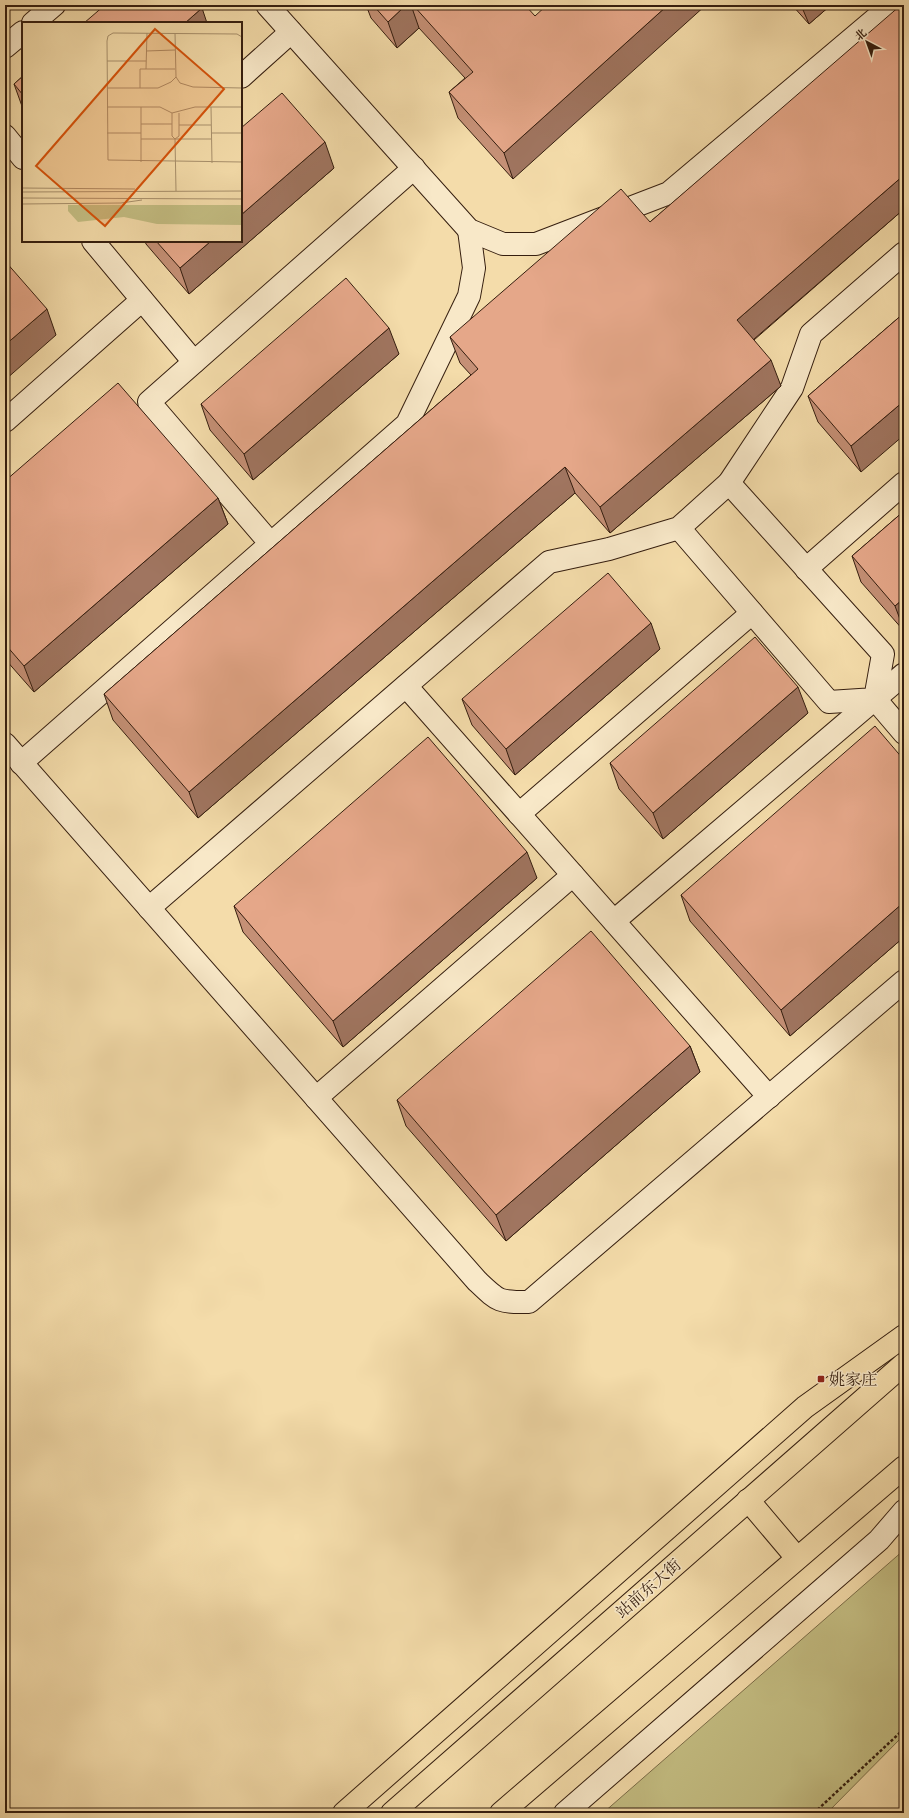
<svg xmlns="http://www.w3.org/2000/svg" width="909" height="1818" font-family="'IM FELL DW Pica','Noto Serif SC',serif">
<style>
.green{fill:#c4be83;stroke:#7c6e49}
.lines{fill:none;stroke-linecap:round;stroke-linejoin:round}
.secondary-casing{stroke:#351e0f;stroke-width:24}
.primary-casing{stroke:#351e0f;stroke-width:24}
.path{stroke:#351e0f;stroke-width:2.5;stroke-dasharray:3 2;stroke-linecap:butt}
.secondary{stroke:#f8e8c8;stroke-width:22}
.primary{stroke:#f4dcaa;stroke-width:22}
.wall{fill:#c59076;stroke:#351e0f}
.shaded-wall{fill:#a07560;stroke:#351e0f}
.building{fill:#e5a789;stroke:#351e0f}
.poi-dot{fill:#8f2418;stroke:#f8e8c8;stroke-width:1.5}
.labels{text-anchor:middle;stroke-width:3;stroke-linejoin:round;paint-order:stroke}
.poi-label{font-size:16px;fill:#351e0f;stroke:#f8e8c8;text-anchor:start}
.street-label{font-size:16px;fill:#351e0f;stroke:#f8e8c8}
.inset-road{fill:none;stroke:#a8906c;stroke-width:1}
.view{fill:#d6530c;fill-opacity:0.15;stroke:#d6530c;stroke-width:2}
.inset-edge{fill:none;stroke:#351e0f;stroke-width:2}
</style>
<rect width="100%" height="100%" fill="#f4dcaa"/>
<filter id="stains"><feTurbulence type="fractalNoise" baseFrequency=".005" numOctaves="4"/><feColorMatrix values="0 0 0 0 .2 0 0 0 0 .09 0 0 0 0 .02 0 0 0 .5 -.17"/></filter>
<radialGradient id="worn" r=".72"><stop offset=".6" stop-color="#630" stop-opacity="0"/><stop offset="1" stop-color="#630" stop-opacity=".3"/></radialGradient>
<path class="green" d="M904,1550V1735L827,1813H603Z"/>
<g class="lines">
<g class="secondary-casing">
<g id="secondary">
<path d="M267,5L469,230L503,244H536L669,193L892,5"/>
<path d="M33,23L54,5"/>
<path d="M5,47L23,32"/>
<path d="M241,77L291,32"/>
<path d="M5,136L23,158"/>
<path d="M93,241L194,362"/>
<path d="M5,421L142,300"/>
<path d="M679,528L829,702L875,699L883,654L729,483"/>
<path d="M271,544L149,402L414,168"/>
<path d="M806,569L904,483"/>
<path d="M406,686L769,1097"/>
<path d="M875,699L904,733"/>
<path d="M5,744L477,1281C499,1302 498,1302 529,1302L904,981"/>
<path d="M21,763L407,424L469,296L474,268L469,230"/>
<path d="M519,814L752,613"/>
<path d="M149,908L549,562L609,549L679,528L729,483L792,388L811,334L904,253"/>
<path d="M614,921L904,674"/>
<path d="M316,1098L573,875"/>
<path d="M565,1813L879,1540L904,1511"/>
</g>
</g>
<g class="primary-casing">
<g id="primary">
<path d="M748,1500L797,1558"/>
<path d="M344,1813L805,1407L904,1336"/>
<path d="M392,1813L904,1364"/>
<path d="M501,1813L904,1467"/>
</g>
</g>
<path class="path" d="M814,1813L904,1729"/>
<use href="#secondary" class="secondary"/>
<use href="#primary" class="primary"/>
</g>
<g class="wall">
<path d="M366,5H525L513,179L458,118L449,92L465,78L419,28L397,48L371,18Z"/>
<path d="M792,5H831L809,24Z"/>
<path d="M904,5V209L754,340L781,386L610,533L575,493L198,818L113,720L104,694L471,375L460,363L450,337L650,222Z"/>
<path d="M23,76V109L14,84Z"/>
<path d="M334,168L189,294L146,244L145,241H241Z"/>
<path d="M904,313L861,472L818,422L808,396Z"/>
<path d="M399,354L253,480L210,430L201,404Z"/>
<path d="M5,481L218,498L228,524L34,692L5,659Z"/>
<path d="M904,511V631L861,582L852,556Z"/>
<path d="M660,649L515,775L472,725L462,699Z"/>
<path d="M808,713L663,839L619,789L610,763Z"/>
<path d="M904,760V937L790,1036L690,921L681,895Z"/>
<path d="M537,878L343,1047L243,932L234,906Z"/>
<path d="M690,1046L700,1072L506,1241L406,1126L397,1100Z"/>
</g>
<g class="shaded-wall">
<path d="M406,5H411L419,28L397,48L388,22Z"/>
<path d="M668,5H706L513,179L504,153Z"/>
<path d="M801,5H831L809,24Z"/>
<path d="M202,8L207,23H185Z"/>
<path d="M325,142L334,168L189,294L180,268L211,241H241V215Z"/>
<path d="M904,175V209L746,346L737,320Z"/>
<path d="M47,309L56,335L5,380V345Z"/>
<path d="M389,328L399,354L253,480L244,454Z"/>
<path d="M771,360L781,386L610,533L600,507Z"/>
<path d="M904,401V435L861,472L851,446Z"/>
<path d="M565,467L575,493L198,818L189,792Z"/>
<path d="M218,498L228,524L34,692L24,666Z"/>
<path d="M904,598V630L895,606Z"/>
<path d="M651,623L660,649L515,775L506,749Z"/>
<path d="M798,687L808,713L663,839L653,813Z"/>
<path d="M527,852L537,878L343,1047L333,1021Z"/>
<path d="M904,902V937L790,1036L781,1010Z"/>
<path d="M690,1046L700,1072L506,1241L496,1215Z"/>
</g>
<g class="building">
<path d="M105,5H199L202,8L185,23H84Z"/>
<path d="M373,5H406L388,22Z"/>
<path d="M413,5H525L535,16L547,5H668L504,153L449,92L473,72Z"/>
<path d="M901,5H904V175L737,320L771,360L600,507L565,467L189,792L104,694L478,369L450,337L621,189L650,222Z"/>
<path d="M23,76V95L14,84Z"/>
<path d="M282,93L325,142L241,215V128Z"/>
<path d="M156,241H211L180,268Z"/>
<path d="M5,261L47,309L5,345Z"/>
<path d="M346,278L389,328L244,454L201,404Z"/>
<path d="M904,313V401L851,446L808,396Z"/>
<path d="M118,383L218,498L24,666L5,644V481Z"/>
<path d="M904,511V598L895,606L852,556Z"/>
<path d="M608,573L651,623L506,749L462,699Z"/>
<path d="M755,637L798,687L653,813L610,763Z"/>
<path d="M875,726L904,760V902L781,1010L681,895Z"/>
<path d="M428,737L527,852L333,1021L234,906Z"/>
<path d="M591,931L690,1046L496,1215L397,1100Z"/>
</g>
<rect class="poi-dot" x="817" y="1375" width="8" height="8" rx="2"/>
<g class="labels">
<g class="poi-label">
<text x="829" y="1385">姚家庄</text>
</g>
<g class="street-label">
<text transform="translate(648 1588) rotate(-41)" y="6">站前东大街</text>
</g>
</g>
<g transform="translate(22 22)">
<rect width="220" height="220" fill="#f4dcaa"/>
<path d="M46,183H220V203L135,202L102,195L56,200L46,189Z" fill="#c4be83"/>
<path class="inset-road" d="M153,11L154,55L158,61L171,65L220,66M220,15L215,12L91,11L86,14L85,19L86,138L220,140M124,29L153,28M85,39H124M124,47L125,11M85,66H136L149,60L154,55M118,66V47H153M85,85H138L150,91L173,85H220M119,85V140M189,85L190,141M150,91V114L153,117L157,114V91M119,102H150M157,103H189M85,111H119M189,111H220M119,117H189M153,117L154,169M0,166L113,167M0,170L220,169M0,176L220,177M0,182L99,181L120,178"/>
<path class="view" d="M133,7L202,67L83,204L14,144Z"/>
<rect width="220" height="220" class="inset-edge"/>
</g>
<rect width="909" height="1818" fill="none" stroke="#f4dcaa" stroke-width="20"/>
<rect x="6" y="6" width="897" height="1806" fill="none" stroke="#351e0f" stroke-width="2"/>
<rect x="10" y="10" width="889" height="1798" fill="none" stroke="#351e0f"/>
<g transform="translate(867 42) rotate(319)" stroke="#f8e8c8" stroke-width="3" paint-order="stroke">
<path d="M0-3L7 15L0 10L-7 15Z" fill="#351e0f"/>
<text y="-6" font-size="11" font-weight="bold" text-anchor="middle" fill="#351e0f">北</text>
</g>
<rect width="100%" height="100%" filter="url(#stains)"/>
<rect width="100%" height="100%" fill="url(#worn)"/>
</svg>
